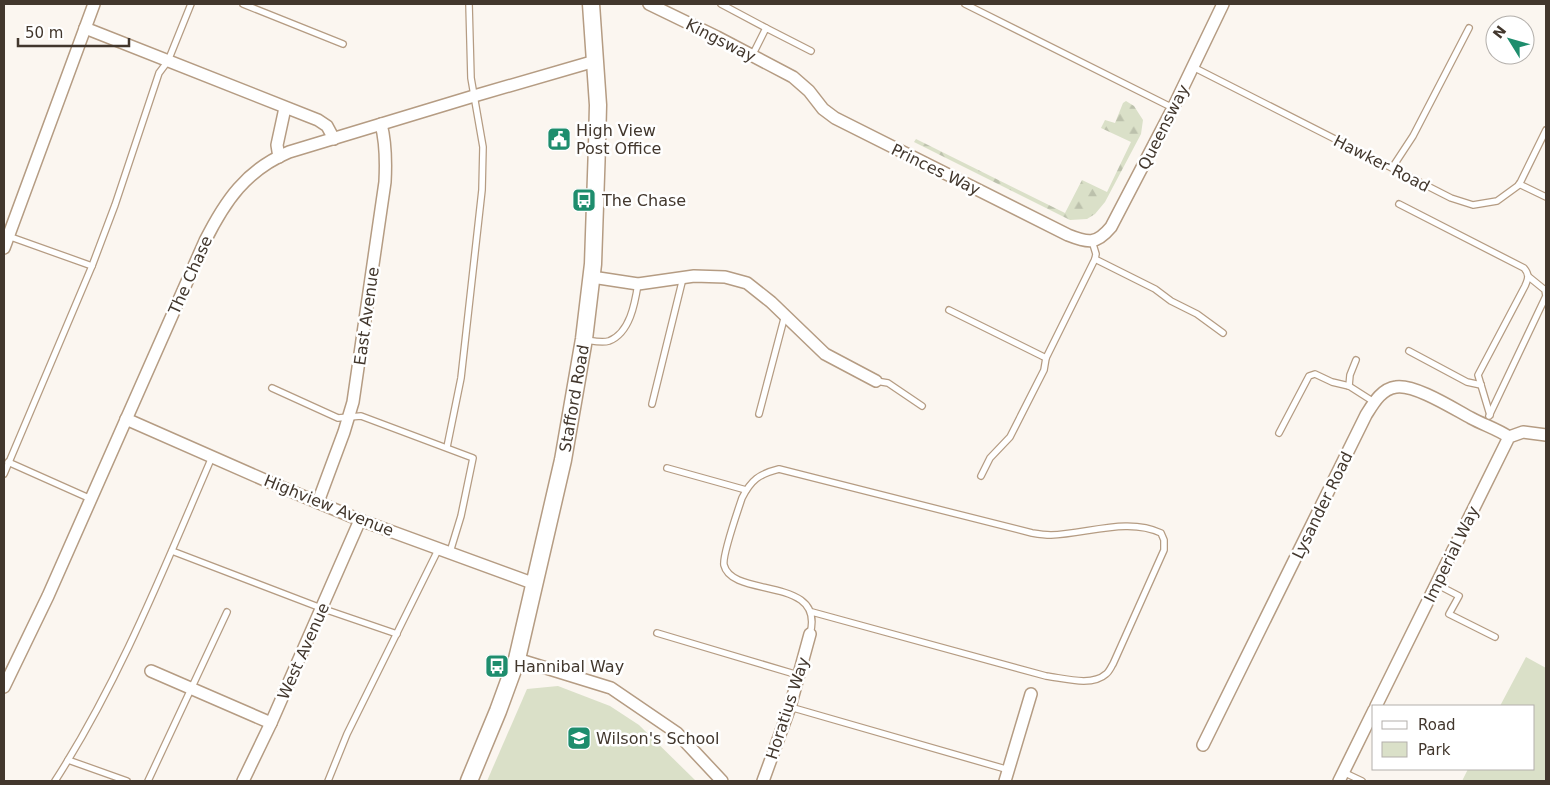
<svg xmlns="http://www.w3.org/2000/svg" width="1550" height="785" font-family="'DejaVu Sans',sans-serif">
<style>
.forest{fill:url(#forest-firs)}
.park{fill:#dae0c8}
.lines{fill:none;stroke-linecap:round;stroke-linejoin:round}
.lane-casing{stroke:#b59c83;stroke-width:8}
.street-casing{stroke:#b59c83;stroke-width:14}
.secondary-casing{stroke:#b59c83;stroke-width:19}
.lane{stroke:#fff;stroke-width:5.5}
.street{stroke:#fff;stroke-width:11}
.secondary{stroke:#fff;stroke-width:16}
.labels{text-anchor:middle;stroke-width:5;stroke-linejoin:round;paint-order:stroke}
.street-label{font-size:16px;fill:#42372d;stroke:#fff}
.poi-label{font-size:16px;fill:#42372d;stroke:#fff;text-anchor:start}
</style>
<defs>
<pattern id="forest-firs" width="22" height="20" patternUnits="userSpaceOnUse" patternTransform="scale(1.25)"><rect width="22" height="20" fill="#dae0c8"/><path d="M5 1l3.5 6h-7zM16 11l3.5 6h-7z" fill="#bcc1ac"/></pattern>
</defs>
<rect width="100%" height="100%" fill="#fbf6f0"/>
<path class="forest" d="M1126,101L1134,106L1143,120L1141,134L1105,202L1095,214L1087,219L1070,220L914,142L916,139L1065,213L1082,180L1107,192L1131,142L1101,128L1105,120L1115,123L1123,103Z"/>
<g class="park">
<path d="M1526,657L1546,668V781H1462L1468,769H1534V706H1500Z"/>
<path d="M558,686L610,706L639,725L696,781H487L527,689Z"/>
</g>
<g class="lines">
<g class="lane-casing">
<g id="lane">
<path d="M243,4L343,44"/>
<path d="M721,4L766,28"/>
<path d="M965,4L1173,108"/>
<path d="M752,56L766,28L811,51"/>
<path d="M1193,67L1451,198L1473,205L1497,201L1519,185L1546,130"/>
<path d="M1392,168L1413,136L1469,28"/>
<path d="M1519,184L1546,197"/>
<path d="M1399,204L1524,268C1530,275 1528,279 1525,286L1478,375L1490,415"/>
<path d="M8,236L92,266"/>
<path d="M1092,241L1096,254L1095,259L1155,289L1171,301L1197,314L1223,333"/>
<path d="M949,310L1046,358"/>
<path d="M586,340C593,341 602,343 609,341C630,333 635,303 638,284"/>
<path d="M1409,351L1467,382L1481,385"/>
<path d="M876,381L888,383L922,406"/>
<path d="M1349,386L1350,375L1356,360"/>
<path d="M272,388L338,418L361,416L473,458L461,516L450,552"/>
<path d="M652,404L683,278"/>
<path d="M759,414L785,315"/>
<path d="M1489,416L1546,296L1545,290L1529,277"/>
<path d="M1279,433L1309,376L1315,374L1332,382L1349,386L1374,402"/>
<path d="M447,447L461,378L482,190L483,147L471,78L469,4"/>
<path d="M8,462L91,499"/>
<path d="M667,468L746,490"/>
<path d="M4,474L92,266L115,205L159,73L168,61L191,4"/>
<path d="M981,476L990,458L1010,437L1044,370L1046,358L1095,259"/>
<path d="M172,551L321,608L397,634"/>
<path d="M1436,584L1459,596L1449,614L1495,637"/>
<path d="M657,633L798,675"/>
<path d="M810,634C826,575 732,599 724,565C722,556 738,510 742,498C751,480 759,474 779,469L1032,533C1038,534 1045,535 1051,535C1087,534 1128,517 1161,533L1164,540V550L1113,664C1111,667 1109,672 1106,674C1092,687 1063,678 1046,676L812,612"/>
<path d="M790,707L1009,770"/>
<path d="M68,760L127,781"/>
<path d="M1343,772L1362,781"/>
<path d="M55,781C120,680 164,568 212,457"/>
<path d="M148,781L227,612"/>
<path d="M328,781L347,734L439,548"/>
</g>
</g>
<g class="street-casing">
<g id="street">
<path d="M649,4L717,37L793,77L809,91L823,109L835,118L1068,235C1088,243 1096,245 1111,227L1173,108L1223,4"/>
<path d="M85,28L318,120L327,126L334,139"/>
<path d="M279,157L277,145L285,108"/>
<path d="M4,248L94,4"/>
<path d="M592,277L638,284L694,276L725,277L747,283L771,302L825,354L876,381"/>
<path d="M126,419L276,485L360,520L535,584"/>
<path d="M318,502L344,432L353,402L385,182C386,163 386,143 381,124"/>
<path d="M517,659L611,688L677,733L722,781"/>
<path d="M151,671L271,723"/>
<path d="M4,687L48,596L205,241C225,201 246,170 289,152L474,96L595,61"/>
<path d="M1376,706L1509,437L1523,432L1546,435"/>
<path d="M1203,745L1366,415C1373,404 1381,389 1396,387C1415,384 1454,409 1471,418C1484,425 1497,429 1509,437"/>
<path d="M243,781L271,723L360,520"/>
<path d="M763,781L790,707L810,634"/>
<path d="M1005,781L1031,694"/>
<path d="M1339,781L1374,710"/>
</g>
</g>
<g class="secondary-casing">
<g id="secondary">
<path id="s1" d="M469,781L498,711L517,659L563,460L584,339L593,264L597,146L598,105L591,4"/>
</g>
</g>
<use href="#lane" class="lane"/>
<use href="#street" class="street"/>
<use href="#secondary" class="secondary"/>
</g>
<defs>
<g id="civic-square" transform="scale(1.25)"><rect x="-9" y="-9" width="18" height="18" rx="4" fill="#1e8d6d" stroke="#fff"/><path d="M-.6-6.5H3V-4.5H.6V-3L4-1V1h2V6H-6V1h2V-1L-.6-3ZM-1.2 2.5V6h2.4V2.5Z" fill="#fff"/></g>
<g id="bus-square" transform="scale(1.25)"><rect x="-9" y="-9" width="18" height="18" rx="4" fill="#1e8d6d" stroke="#fff"/><path d="M-5-6H5V4H4V6H2V4H-2V6H-4V4H-5ZM-3.5-4V0h7V-4ZM-3.5 1.2v1.5H-2V1.2ZM2 1.2v1.5H3.5V1.2Z" fill="#fff"/></g>
<g id="school-square" transform="scale(1.25)"><rect x="-9" y="-9" width="18" height="18" rx="4" fill="#1e8d6d" stroke="#fff"/><path d="M0-5L7-2L0 1L-7-2ZM-4 1L0 2.5L4 1V4Q0 6-4 4Z" fill="#fff"/></g>
</defs>
<g fill-rule="evenodd">
<use href="#civic-square" x="559" y="139"/>
<use href="#bus-square" x="584" y="200"/>
<use href="#bus-square" x="497" y="666"/>
<use href="#school-square" x="579" y="738"/>
</g>
<g class="labels">
<g class="street-label">
<text transform="translate(721 40) rotate(27)" y="6">Kingsway</text>
<text transform="translate(1163 127) rotate(-63)" y="6">Queensway</text>
<text transform="translate(1382 163) rotate(27)" y="6">Hawker Road</text>
<text transform="translate(936 169) rotate(26)" y="6">Princes Way</text>
<text transform="translate(190 275) rotate(-66)" y="6">The Chase</text>
<text transform="translate(366 316) rotate(-82)" y="6">East Avenue</text>
<text dy="6" stroke="none"><textPath href="#s1" startOffset="398">Stafford Road</textPath></text>
<text transform="translate(329 505) rotate(22)" y="6">Highview Avenue</text>
<text transform="translate(1322 505) rotate(-64)" y="6">Lysander Road</text>
<text transform="translate(1451 554) rotate(-64)" y="6">Imperial Way</text>
<text transform="translate(303 651) rotate(-66)" y="6">West Avenue</text>
<text transform="translate(787 708) rotate(-72)" y="6">Horatius Way</text>
</g>
<g class="poi-label">
<text x="576" y="136">High View<tspan x="576" dy="18">Post Office</tspan></text>
<text x="602" y="206">The Chase</text>
<text x="514" y="672">Hannibal Way</text>
<text x="596" y="744">Wilson's School</text>
</g>
</g>
<rect width="1550" height="785" fill="none" stroke="#42372d" stroke-width="10"/>
<rect x="1372" y="705" width="162" height="65" fill="#ffffff" stroke="#b3afab"/>
<rect x="1382" y="721" width="25" height="8" fill="#ffffff" stroke="#b3afab"/>
<text x="1418" y="730" font-size="15" fill="#42372d">Road</text>
<rect x="1382" y="742" width="25" height="15" fill="#dae0c8" stroke="#b3afab"/>
<text x="1418" y="755" font-size="15" fill="#42372d">Park</text>
<g transform="translate(1510 40) rotate(307)"><circle r="24" fill="#ffffff" stroke="#b3afab"/>
<path d="M0-4L9 19L0 12L-9 19Z" fill="#1e8d6d"/>
<text y="-8" font-size="14" font-weight="bold" text-anchor="middle" fill="#42372d">N</text>
</g>
<path d="M18 38v8h111v-8" fill="none" stroke="#42372d" stroke-width="2.5"/>
<text x="25" y="38" font-size="15" fill="#42372d" stroke="#ffffff" stroke-width="4" paint-order="stroke">50 m</text>
</svg>
